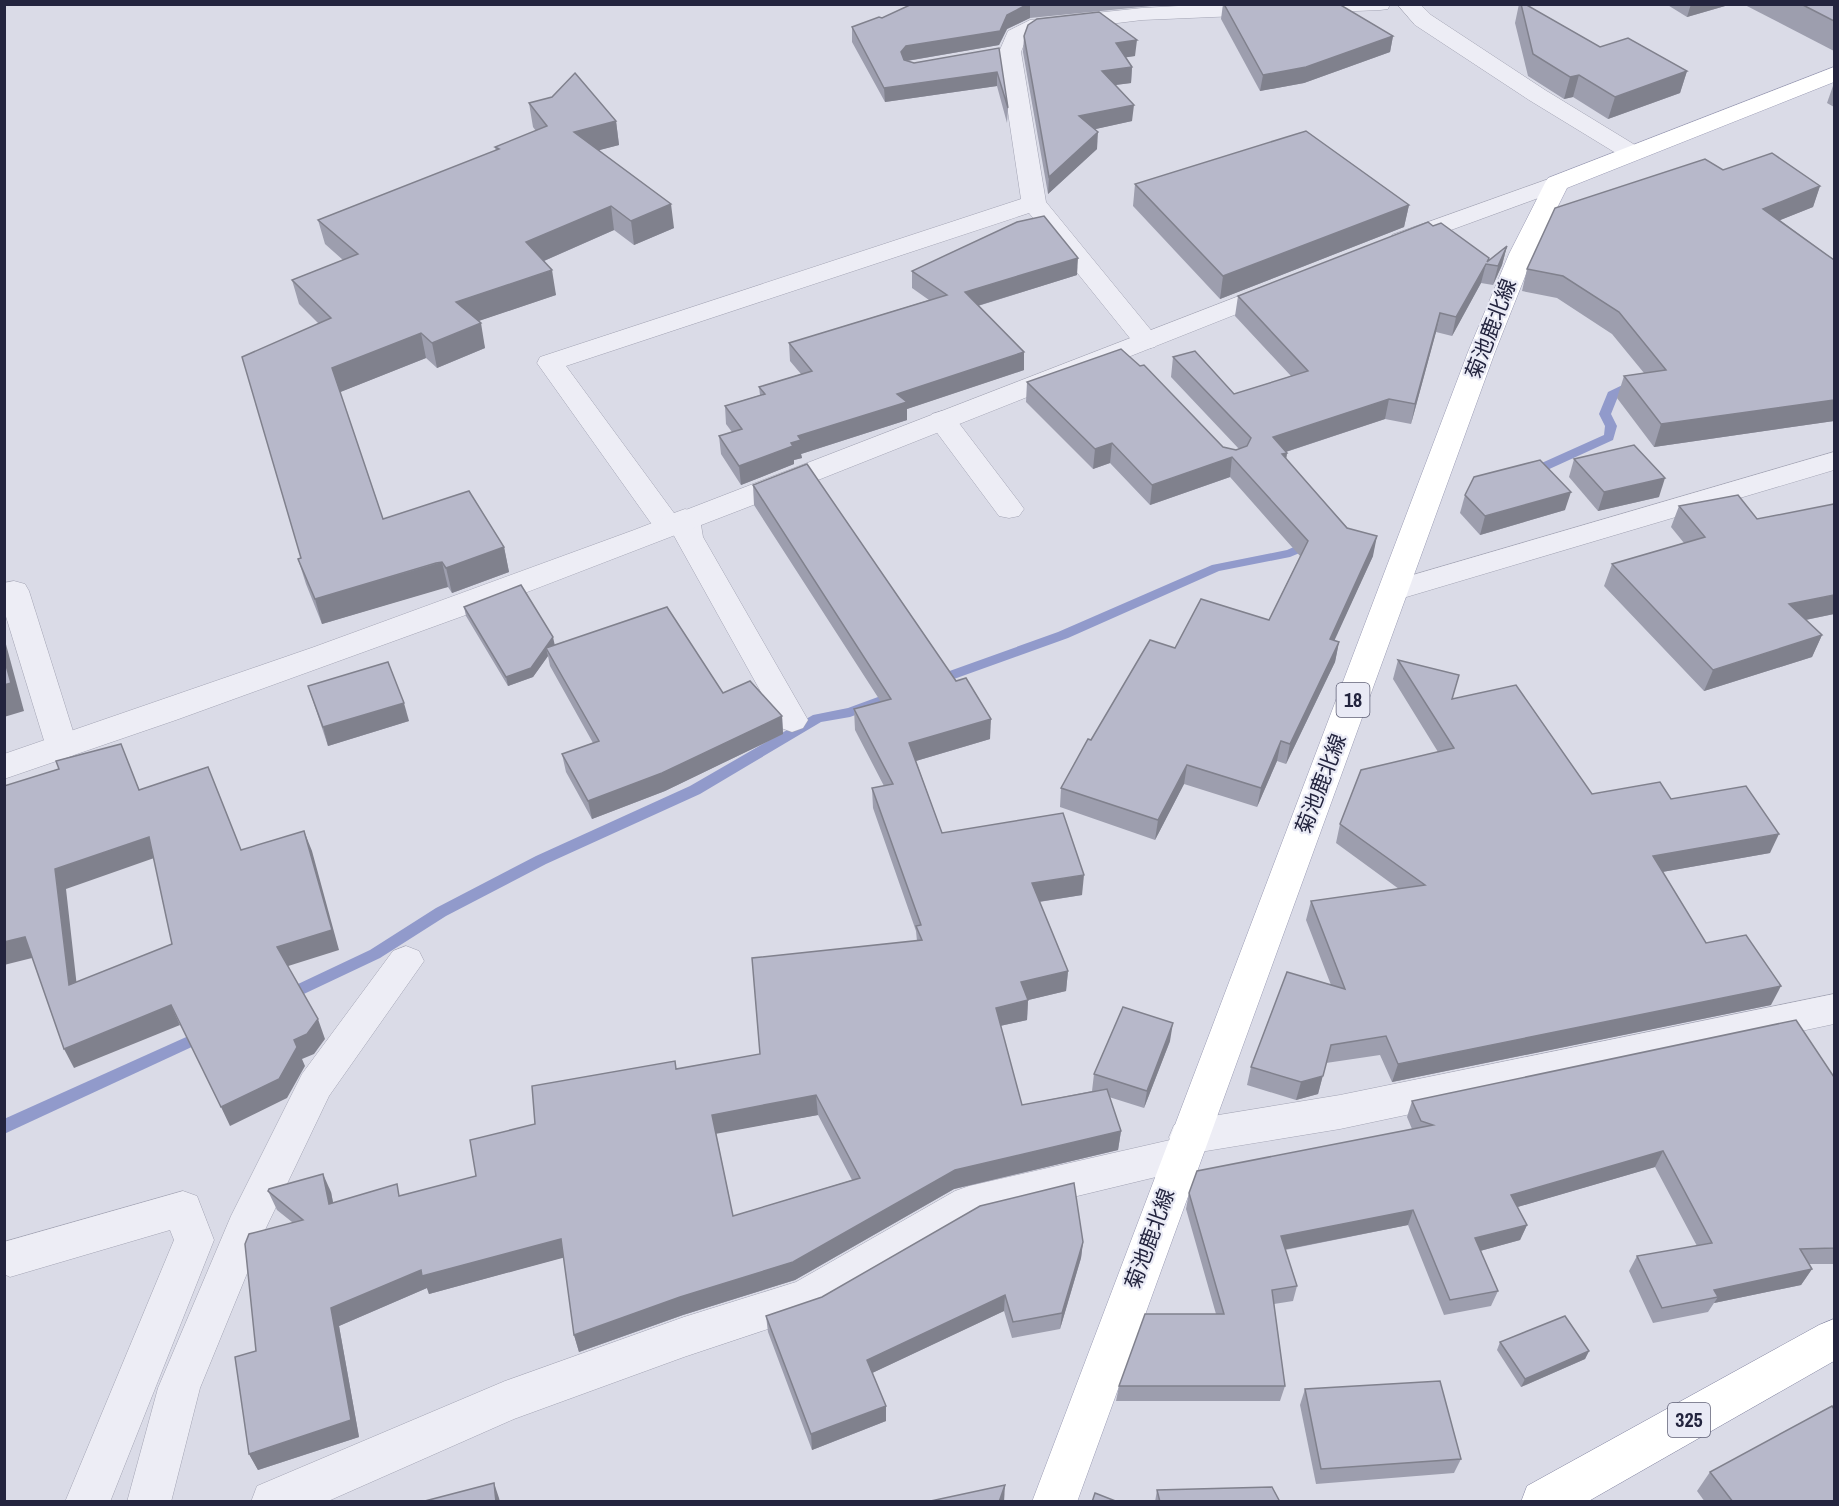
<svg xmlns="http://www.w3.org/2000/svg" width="1839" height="1506" font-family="'Archivo Narrow','Noto Sans JP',sans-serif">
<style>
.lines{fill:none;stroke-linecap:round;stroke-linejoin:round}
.stream{fill:#919acb;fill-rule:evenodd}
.minor-casing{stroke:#a3a4b4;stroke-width:1}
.tertiary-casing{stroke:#a3a4b4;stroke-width:1}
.primary-casing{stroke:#999ab3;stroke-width:1}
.trunk-casing{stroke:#80829f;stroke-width:1}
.minor{fill:#ededf5;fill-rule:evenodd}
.tertiary{fill:#ededf5;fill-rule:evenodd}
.primary{fill:#fff;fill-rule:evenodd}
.trunk{fill:#fff;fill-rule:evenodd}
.wall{fill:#9d9eae;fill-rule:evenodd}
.shaded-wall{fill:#80818d}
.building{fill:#b7b8ca;stroke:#80818d;stroke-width:1.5;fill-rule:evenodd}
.labels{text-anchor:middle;stroke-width:4.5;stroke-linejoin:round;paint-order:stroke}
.shield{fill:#e9eaf5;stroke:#5e5f75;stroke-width:1.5}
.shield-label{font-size:20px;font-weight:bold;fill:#23243e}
.street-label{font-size:21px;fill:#23243e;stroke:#e9eaf5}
</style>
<rect width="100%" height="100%" fill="#dadbe7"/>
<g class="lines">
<g class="stream">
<path d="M1637,378L1641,379V383L1619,394L1611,414L1617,426L1613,440L1534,476H1526L1524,473L1526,470L1604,435L1605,426L1599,414L1608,392Z"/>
<path d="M1310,540L1314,541L1316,544L1314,547L1290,557L1219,571L1068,638L940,684H930L928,681L930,678L1058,632L1212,565L1287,550Z"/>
<path d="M897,690L902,692L904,695L902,698L850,717L821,722L700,794L546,864L446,916L380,958L289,1001L284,1003L279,1001L276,997L279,993L370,950L436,908L536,856L690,786L813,715L848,708Z"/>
<path d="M204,1029L209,1031L212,1035L209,1039L4,1134V1119Z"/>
</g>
<g class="minor-casing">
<g id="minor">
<path d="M1215,4H1390L1388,9L1380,10L1142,20L1036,33L1026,39L1021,52L1046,202L1155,335L1159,341L1155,347L1146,349L1137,347L1029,213L566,366L674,513L685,509L695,512L700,519L703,537L808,720L803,728L792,732L781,728L673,534L658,533L537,363L540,357L1021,199L999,52L1008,31L1030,20L1142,8Z"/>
<path d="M1397,4H1420L1431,15L1545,90L1640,148L1644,153L1640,158L1632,160L1624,158L1529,100L1415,25Z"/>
<path d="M942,411L952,414L1019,502L1024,509L1019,516L1009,518L999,516L932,426L928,420L932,414Z"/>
<path d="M14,581L25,584L29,591L78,747L74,755L62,759L50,755L46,747L4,610V583Z"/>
<path d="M406,946L419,951L424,961L329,1096L264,1232L200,1388L171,1502H127L158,1388L231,1216L302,1074L393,951Z"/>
<path d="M1834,994V1024L1340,1129L1200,1152L1195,1166L1181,1171L978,1220L822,1311L684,1357L514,1419L326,1502H251L257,1486L505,1381L684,1317L796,1282L955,1191L969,1186L1170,1140L1169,1137L1174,1125L1188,1120L1340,1095Z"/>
<path d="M183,1191L197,1196L214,1240L110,1502H65L174,1240L170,1230L10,1277L4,1274V1242Z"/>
</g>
</g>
<g class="tertiary-casing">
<g id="tertiary">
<path d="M1557,176L1566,178L1569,183L1566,188L1410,245L1401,247L1392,245L1389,240L1392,235Z"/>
<path d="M1278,281L1287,284L1291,289L1287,294L813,482L496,604L176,720L4,779V754L314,647L634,530Z"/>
<path d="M1834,452V470L1393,601L1382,598L1378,591L1382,584Z"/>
</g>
</g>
<g class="primary-casing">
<path id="primary" d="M1834,67V82L1567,188L1534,254L1495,352L1077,1502H1032L1468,352L1509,254L1545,183L1548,178Z"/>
</g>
<g class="trunk-casing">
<path id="trunk" d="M1834,1319V1361L1587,1502H1521L1527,1486L1819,1325Z"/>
</g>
<use href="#minor" class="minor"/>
<use href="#tertiary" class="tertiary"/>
<use href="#primary" class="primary"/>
<use href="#trunk" class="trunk"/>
</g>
<g class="wall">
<path d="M912,4H1172L1030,18L1007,29L999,45L907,61L914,63L999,48L1008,108L1007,123L997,86L885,102L852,42V27L882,18Z"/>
<path d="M1223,4H1339L1393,36L1390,52L1304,83L1260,91L1221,19Z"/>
<path d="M1519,4H1525L1600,47L1687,71L1680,93L1608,119L1573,97L1564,99L1528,76L1515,23Z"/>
<path d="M1666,4H1732L1687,17Z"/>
<path d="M1743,4H1834V51Z"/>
<path d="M1024,36L1135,56L1126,57L1132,67L1131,83L1115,85L1132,121L1095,129L1097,149L1048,194L1023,52Z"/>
<path d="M1834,83V107L1827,103Z"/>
<path d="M529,103L616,121L619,145L599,150L674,228L634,245L614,230L544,261L556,295L478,321L485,348L437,368L426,358L340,392L383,519L504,547L509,572L452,593L448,587L442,588L322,624L306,584L298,559L301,558L318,323L299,304L292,280L343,260L325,244L318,220L496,151L495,147L536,131L533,127Z"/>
<path d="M1723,170L1820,186L1813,207L1780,220L1834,260V421L1654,447L1617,398L1624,376L1644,373L1612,334L1557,298L1522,291L1527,269Z"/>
<path d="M1135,184L1409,205L1404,227L1220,299L1133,206Z"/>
<path d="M1433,226L1489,258V260L1507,246L1502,265L1493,285L1481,283L1452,336L1436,332L1411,424L1385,419L1286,452L1287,453L1286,459L1373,556L1334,640L1339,642L1335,662L1286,764L1277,761L1257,807L1184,784L1155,840L1060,807L1061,788L1091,740L1175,648L1269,620L1300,556L1230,477L1150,505L1110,463L1093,469L1026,402L1027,382L1223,447L1236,450L1239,449L1171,377L1173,357L1234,394L1291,376L1235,316L1238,296Z"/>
<path d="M912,271L1077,275L978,306L1024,352V370L907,409V420L801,454L802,458L794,460V464L741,485L721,454L719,436L732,432L726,424L725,406L760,395L759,387L801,374L790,361L789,343L929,300L912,288Z"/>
<path d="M1574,459L1659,497L1598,511L1569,477Z"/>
<path d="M753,485L990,739L916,761L942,833L1082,895L1039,902L1068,971L1066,991L1028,1000L1027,1020L1000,1026L1022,1105L1092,1091L1094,1074L1170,1041L1144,1108L1109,1097L1121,1131L1118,1150L954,1189L795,1280L683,1315L579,1352L574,1335L564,1257L429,1294L427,1288L339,1326L359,1437L258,1470L249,1454L256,1351L292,1222L277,1210L268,1191L331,1192L333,1203L401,1196L476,1176L535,1124L676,1069L760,1054L917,941L916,931L873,808L872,788L884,786L855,730L854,709L881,702L754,505ZM818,1115L852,1180L733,1216L716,1133Z"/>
<path d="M1465,495L1565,510L1480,535L1460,513Z"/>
<path d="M1679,506L1834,614L1806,620L1822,635L1812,657L1704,691L1604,586L1612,564L1684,543L1671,527Z"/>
<path d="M464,607L554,645L723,693L782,716L783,734L665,791L592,819L566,772L562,754L593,743L550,666L548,656L533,677L508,686L466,616Z"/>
<path d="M1398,660L1452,699L1592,794L1671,799L1770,853L1662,872L1706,943L1771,1005L1392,1082L1380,1055L1326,1063L1318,1094L1296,1100L1247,1085L1251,1067L1331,985L1306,920L1311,901L1399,889L1336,843L1340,824L1438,752L1393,679Z"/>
<path d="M308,686L409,721L328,746Z"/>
<path d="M1834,1077V1264H1809L1812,1269L1801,1285L1714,1303L1708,1312L1653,1323L1629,1271L1637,1256L1697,1246L1655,1167L1517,1207L1527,1225L1520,1240L1480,1251L1498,1291L1491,1306L1444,1315L1408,1225L1285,1250L1297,1286L1293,1301L1274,1304L1285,1386L1280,1401H1116L1119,1386L1216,1314L1186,1209L1189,1193L1412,1129L1407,1117L1412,1101Z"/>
<path d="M1083,1242L1081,1258L1060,1329L1012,1338L1004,1311L872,1373L886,1406V1421L812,1450L768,1332L766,1316Z"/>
<path d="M1500,1342L1589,1351L1585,1359L1521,1387L1497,1350Z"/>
<path d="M1305,1389L1461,1459L1454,1473L1316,1484L1300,1405Z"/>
<path d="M1710,1472L1834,1502H1705L1697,1491Z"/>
<path d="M1157,1490L1280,1502H1155Z"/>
</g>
<g class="shaded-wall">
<path d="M1028,4H1030V18L1007,29L999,45L906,61L901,67V52L906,46L1007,15Z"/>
<path d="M1691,4H1732L1687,17Z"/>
<path d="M1393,36L1390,52L1304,83L1260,91L1263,75Z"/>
<path d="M1137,40L1135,56L1115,59L1116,43Z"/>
<path d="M1132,67L1131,83L1100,87L1102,71Z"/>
<path d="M1687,71L1680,93L1608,119L1615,97Z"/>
<path d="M997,72V86L885,102L884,88Z"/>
<path d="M1579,75L1573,97L1564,99L1570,77Z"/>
<path d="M1134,105L1132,121L1078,133L1079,116Z"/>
<path d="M616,121L619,145L577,156L574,132Z"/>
<path d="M1098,132L1097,149L1048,194L1049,177Z"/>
<path d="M1820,186L1813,207L1756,230L1763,209Z"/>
<path d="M671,204L674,228L634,245L631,221Z"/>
<path d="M1409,205L1404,227L1220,299L1223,276Z"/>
<path d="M611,206L614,230L530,267L526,242Z"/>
<path d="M1507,246L1502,265L1493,285L1498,266Z"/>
<path d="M1078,258L1077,275L964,310L965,292Z"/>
<path d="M1486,264L1481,283L1452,336L1456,317Z"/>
<path d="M552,270L556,295L461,327L456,302Z"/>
<path d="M1440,313L1436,332L1411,424L1415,404Z"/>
<path d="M481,323L485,348L437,368L432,343Z"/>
<path d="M421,333L426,358L338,393L332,368Z"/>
<path d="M1024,352V370L907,409V420L801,454L802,458L794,460V464L741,485L739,466L791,443L798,436L897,394Z"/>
<path d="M1389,399L1385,419L1270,457L1273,437Z"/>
<path d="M1834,400V421L1654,447L1661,424Z"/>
<path d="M1112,443L1110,463L1093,469L1095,449Z"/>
<path d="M1287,453L1284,473L1282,454Z"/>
<path d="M1232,457L1230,477L1150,505L1152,485Z"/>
<path d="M1665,478L1659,497L1598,511L1604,492Z"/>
<path d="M1571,492L1565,510L1480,535L1485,516Z"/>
<path d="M1377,536L1373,556L1326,659L1330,639Z"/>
<path d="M504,547L509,572L452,593L446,568Z"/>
<path d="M442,562L448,587L322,624L315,599Z"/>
<path d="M1834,595V614L1780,625L1789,604Z"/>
<path d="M1822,635L1812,657L1704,691L1713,670Z"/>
<path d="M4,637L24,711L4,717Z"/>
<path d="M553,637L555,646L546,648L548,656L533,677L508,686L506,677Z"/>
<path d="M1339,642L1335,662L1286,764L1290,744Z"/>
<path d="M404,703L409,721L328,746L323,727Z"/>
<path d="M782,716L783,734L665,791L592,819L588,801Z"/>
<path d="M991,719L990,739L909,763V743Z"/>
<path d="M1281,741L1277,761L1257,807L1261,788Z"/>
<path d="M1187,765L1184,784L1155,840L1158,820Z"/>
<path d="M304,831L312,851L339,950L285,967L277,947Z"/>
<path d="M1779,834L1770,853L1645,875L1653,856Z"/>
<path d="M149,837L157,857L66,889L79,1005L69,985L55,869Z"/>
<path d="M1084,875L1082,895L1031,903L1032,883Z"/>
<path d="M25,937L36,957L4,965V942Z"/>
<path d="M1068,971L1066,991L1020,1002L1021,982Z"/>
<path d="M1781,986L1771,1005L1392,1082L1398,1064Z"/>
<path d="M1028,1000L1027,1020L995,1027L996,1008Z"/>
<path d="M171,1005L180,1025L74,1068L64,1049Z"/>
<path d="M318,1019L325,1039L314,1054L302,1059L305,1066L287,1098L230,1126L221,1107Z"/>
<path d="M1173,1023L1170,1041L1144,1108L1147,1091Z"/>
<path d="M1331,1045L1318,1094L1296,1100L1301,1082Z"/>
<path d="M816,1095L818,1115L715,1134L712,1115Z"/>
<path d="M1121,1131L1118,1150L954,1189L795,1280L683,1315L579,1352L574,1335L955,1170Z"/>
<path d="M1663,1151L1655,1167L1504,1211L1511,1195Z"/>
<path d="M323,1174L331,1192L337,1223L329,1204Z"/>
<path d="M1413,1210L1408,1225L1277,1251L1281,1236Z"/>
<path d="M1527,1225L1520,1240L1469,1254L1475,1238Z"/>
<path d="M561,1239L566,1257L429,1294L427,1288L339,1326L359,1437L258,1470L249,1454L331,1308L421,1270Z"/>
<path d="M1083,1242L1081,1258L1060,1329L1062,1313Z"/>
<path d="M1812,1269L1801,1285L1714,1303L1718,1297L1714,1290Z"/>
<path d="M1005,1295L1004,1311L868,1375L867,1360Z"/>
<path d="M1589,1351L1585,1359L1521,1387L1525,1379Z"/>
<path d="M886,1406V1421L812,1450L811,1434Z"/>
<path d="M494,1483L499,1498L500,1502H496Z"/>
<path d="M1005,1485L1004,1502H999Z"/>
</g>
<g class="building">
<path d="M912,4H1028L1007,15L1000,31L906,46L901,52L904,60L914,63L999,48L1008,108L997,72L884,88L852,27L879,17L882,18Z"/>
<path d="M1224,4H1339L1393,36L1306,67L1263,75Z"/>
<path d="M1521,4H1525L1600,47L1628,38L1687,71L1615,97L1579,75L1570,77L1533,54Z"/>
<path d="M1801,4H1834V21Z"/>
<path d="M1099,12L1137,40L1116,43L1132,67L1102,71L1134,105L1079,116L1098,132L1049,177L1024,36L1028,25L1037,19Z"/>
<path d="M575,73L616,121L574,132L671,204L631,221L611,206L526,242L552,270L456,302L481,323L432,343L421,333L332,368L383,519L469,491L504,547L446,568L442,562L436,563L315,599L298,559L301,558L242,357L331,318L292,280L358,254L318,220L499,149L495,147L547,126L529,103L552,97Z"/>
<path d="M1306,131L1409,205L1223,276L1135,184Z"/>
<path d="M1772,153L1820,186L1763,209L1834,260V400L1661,424L1624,376L1666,370L1619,312L1563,276L1527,269L1555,208L1705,159L1723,170Z"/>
<path d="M1044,216L1078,258L965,292L1024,352L897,394L907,402L798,436L801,440L791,443L793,446L739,466L719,436L742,429L725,406L765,394L759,387L812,371L789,343L947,295L912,271L1017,222Z"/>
<path d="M1428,222L1433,226L1441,223L1489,258L1487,262L1507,246L1498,266L1486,264L1456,317L1440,313L1415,404L1389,399L1273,437L1287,453L1282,454L1347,528L1377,536L1330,639L1339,642L1290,744L1281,741L1261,788L1187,765L1158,820L1061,788L1088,739L1091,740L1150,640L1175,648L1201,599L1269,620L1308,541L1232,457L1152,485L1112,443L1095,449L1027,382L1121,349L1140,366L1144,365L1223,447L1236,450L1247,446L1251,438L1173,357L1195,351L1234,394L1308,371L1238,296Z"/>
<path d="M1634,445L1665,478L1604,492L1574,459Z"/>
<path d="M1540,460L1571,492L1485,516L1465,495L1474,477Z"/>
<path d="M807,464L956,681L966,678L991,719L909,743L942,833L1063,813L1084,875L1032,883L1068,971L1021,982L1028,1000L996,1008L1022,1105L1107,1089L1121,1131L955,1170L793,1262L680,1297L574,1335L561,1239L422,1276L421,1270L331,1308L351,1420L249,1454L235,1357L256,1351L245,1244L249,1234L303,1220L268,1191L269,1189L323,1174L329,1204L397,1184L399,1196L476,1176L470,1140L535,1124L532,1086L675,1061L676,1069L760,1054L752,958L922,940L916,926L921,925L872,788L893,784L854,709L891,699L753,485ZM816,1095L860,1178L733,1216L712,1115Z"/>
<path d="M1738,495L1757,519L1834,504V595L1789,604L1822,635L1713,670L1612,564L1705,537L1679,506Z"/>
<path d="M521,585L553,637L531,668L506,677L464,607Z"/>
<path d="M667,607L723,693L750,681L782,716L662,773L588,801L562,754L599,741L546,648Z"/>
<path d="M4,658L11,683L4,685Z"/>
<path d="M1398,660L1459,675L1452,699L1516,685L1592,794L1660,782L1671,799L1746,786L1779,834L1653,856L1706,943L1746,935L1781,986L1398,1064L1386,1036L1331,1045L1323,1076L1301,1082L1251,1067L1287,972L1345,989L1311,901L1425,885L1340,824L1361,770L1454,748Z"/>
<path d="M388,662L404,703L323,727L308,686Z"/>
<path d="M121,744L139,790L208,767L241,850L304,831L332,930L277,947L318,1019L307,1034L294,1040L297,1047L279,1079L221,1107L171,1005L64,1049L25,937L4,942V786L59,769L56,761ZM149,837L172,944L69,985L55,869Z"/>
<path d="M1123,1007L1173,1023L1147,1091L1094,1074Z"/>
<path d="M1796,1020L1834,1077V1248L1800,1249L1812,1269L1714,1290L1718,1297L1662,1308L1637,1256L1712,1243L1663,1151L1511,1195L1527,1225L1475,1238L1498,1291L1450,1300L1413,1210L1281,1236L1297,1286L1272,1290L1285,1386H1119L1145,1314H1224L1189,1193L1197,1171L1433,1125L1421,1121L1412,1101Z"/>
<path d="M1074,1183L1083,1242L1062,1313L1013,1322L1005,1295L867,1360L886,1406L811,1434L766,1316L822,1297L980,1206Z"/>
<path d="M1565,1316L1589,1351L1525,1379L1500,1342Z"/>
<path d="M1440,1381L1461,1459L1321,1469L1305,1389Z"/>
<path d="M1832,1406L1834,1409V1502H1733L1710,1472Z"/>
<path d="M494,1483L496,1502H421Z"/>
<path d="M1005,1485L999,1502H926Z"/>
<path d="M1272,1487L1280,1502H1160L1157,1490Z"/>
<path d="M1095,1493L1118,1502H1092Z"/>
</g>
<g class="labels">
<g class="shield">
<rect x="1336.5" y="683" width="33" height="34" rx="4.5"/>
<rect x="1668" y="1403" width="42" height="34" rx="4.5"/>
</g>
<g class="shield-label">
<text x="1353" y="707">18</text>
<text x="1689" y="1427">325</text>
</g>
<g class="street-label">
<text transform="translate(1491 329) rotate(-69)" y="7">菊池鹿北線</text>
<text transform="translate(1321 784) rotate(-69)" y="7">菊池鹿北線</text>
<text transform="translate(1150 1239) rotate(-70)" y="7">菊池鹿北線</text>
</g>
</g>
<rect width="1839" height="1506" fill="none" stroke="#23243e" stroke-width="12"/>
</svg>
